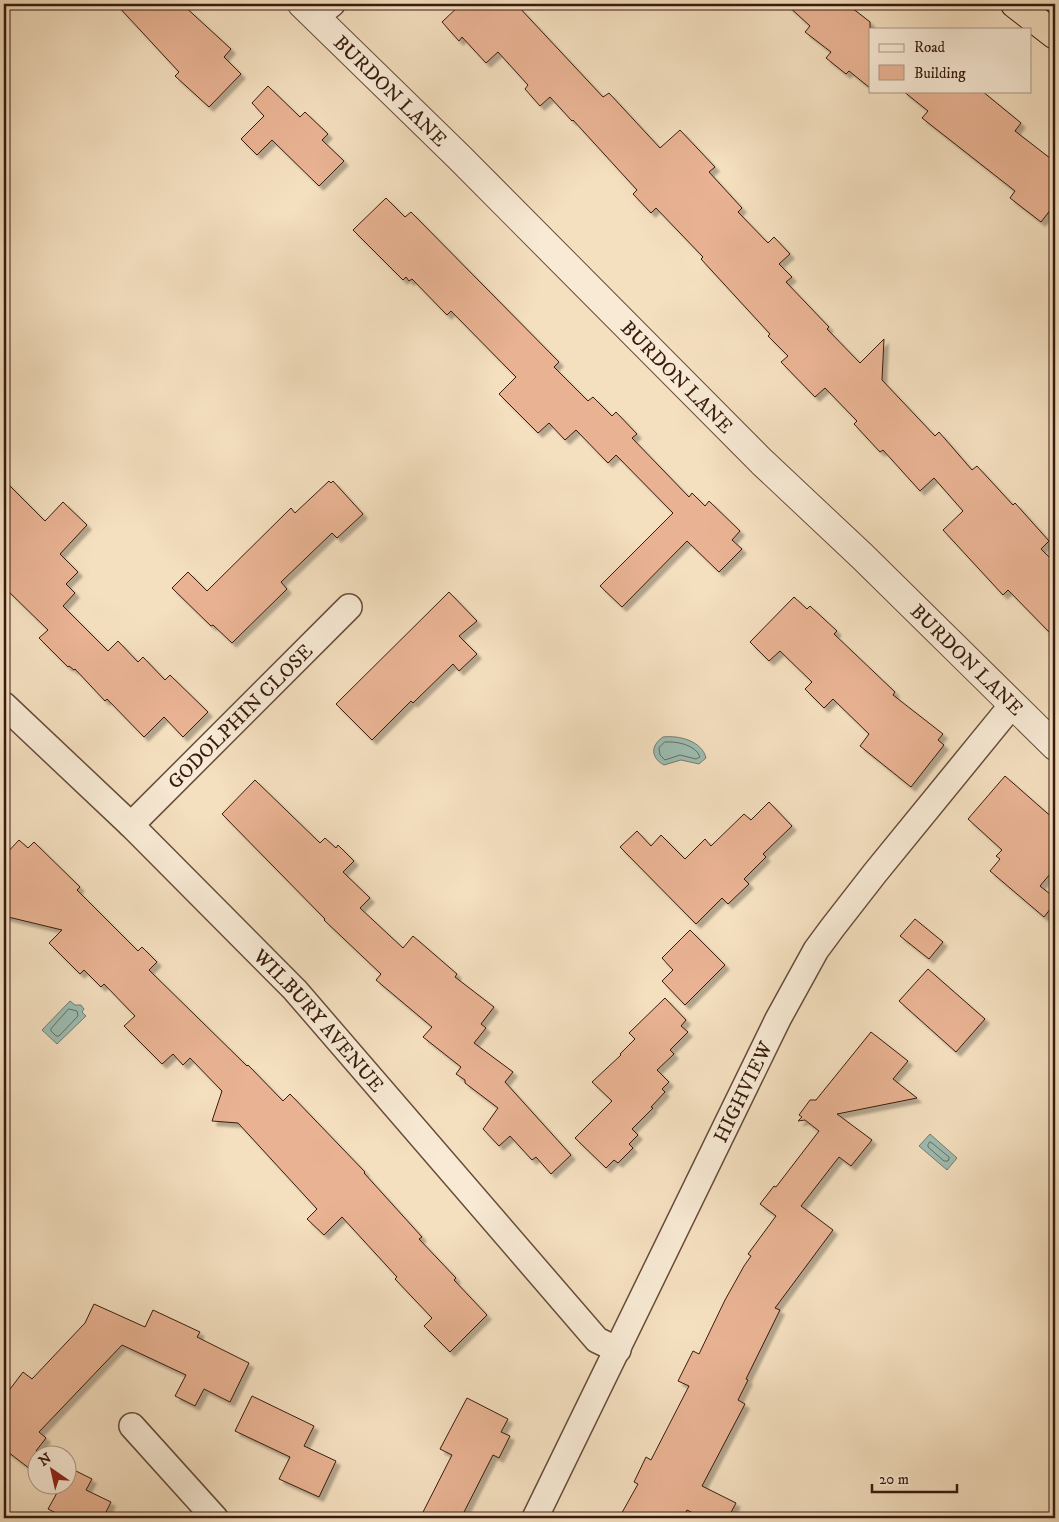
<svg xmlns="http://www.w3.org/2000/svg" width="1059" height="1522" font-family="'IM FELL DW Pica',serif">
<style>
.water{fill:#9cbdb2;stroke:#747c70}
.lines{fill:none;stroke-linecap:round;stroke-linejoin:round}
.shore{stroke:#6a6c60;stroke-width:1}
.building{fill:#e9b393;stroke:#381b0e;filter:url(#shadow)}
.minor-casing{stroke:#674c3a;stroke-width:28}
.tertiary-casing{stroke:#674c3a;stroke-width:30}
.trunk-casing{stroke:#381b0e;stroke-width:30}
.minor{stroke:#f8ead5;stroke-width:25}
.tertiary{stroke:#f8ead5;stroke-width:28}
.trunk{stroke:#f4dfbf;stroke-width:28}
.labels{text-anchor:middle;stroke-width:5;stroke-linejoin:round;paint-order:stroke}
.street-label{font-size:20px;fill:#381b0e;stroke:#f8ead5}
</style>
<defs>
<filter id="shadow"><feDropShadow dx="4.5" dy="4.5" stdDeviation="1" flood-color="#0004"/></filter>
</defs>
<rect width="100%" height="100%" fill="#f4dfbf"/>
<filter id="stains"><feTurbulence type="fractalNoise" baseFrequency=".004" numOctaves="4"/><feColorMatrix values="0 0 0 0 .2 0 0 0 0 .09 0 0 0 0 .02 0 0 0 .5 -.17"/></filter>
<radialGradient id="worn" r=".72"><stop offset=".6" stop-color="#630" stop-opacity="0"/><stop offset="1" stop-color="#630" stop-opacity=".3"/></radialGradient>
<g class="water">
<path d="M663,737C679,735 702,741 706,758L699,764L681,760L664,765C651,758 650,746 663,737Z"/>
<path d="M70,1001L75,1005H81L84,1009L82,1012L86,1016L57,1044L42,1030Z"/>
<path d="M930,1134L957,1158L947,1170L919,1146Z"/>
</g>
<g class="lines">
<g class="shore">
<path d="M665,742C677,741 696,745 700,757L696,759L680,755L665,760L660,755L659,748Z"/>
<path d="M69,1009L77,1011L78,1016L59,1036H56L51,1031V1029Z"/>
<path d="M930,1142L932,1143L949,1157V1159L948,1161H944L928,1147V1145Z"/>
</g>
</g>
<g class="building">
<path d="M116,4H182L231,49L224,57L241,74L209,107L175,76L179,72Z"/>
<path d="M461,4H516L603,97L609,93L660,148L680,130L715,167L709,172L742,208L738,212L768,243L774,237L790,254L779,264L792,277L786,282L829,327L827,329L860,363L884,339L882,380L935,436L939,432L972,470L977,466L1013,505L1015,503L1049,541L1041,549L1055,563V638L1008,590L1003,595L943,530L963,511L934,478L920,491L883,450L880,452L854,424L857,421L825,388L815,397L781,362L788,356L768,336L770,334L701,259L703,257L656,208L651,213L633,194L637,190L573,120L572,121L550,97L540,106L525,89L528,85L498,52L486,63L462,37L459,41L442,22Z"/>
<path d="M786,4H847L870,22V88L849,71L846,74L826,58L831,52L805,32L810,26Z"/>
<path d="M268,86L300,117L305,112L328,134L322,140L344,161L319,186L272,140L257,155L241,139L264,116L252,103Z"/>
<path d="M903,91H982L1021,123L1015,131L1055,162V204L1041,222L1010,198L1015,191L922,118L928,111Z"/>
<path d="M386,198L405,217L411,212L559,362L554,367L588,401L593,397L612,416L616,412L637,434L632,438L689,497L692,493L705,506L709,501L740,531L732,540L742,549L719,572L687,541L622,607L600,586L673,513L616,455L608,463L576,430L565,440L549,423L538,433L499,394L516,377L451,311L447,315L412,279L409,281L406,277L403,280L353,230Z"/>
<path d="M4,480L45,521L63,502L87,525L60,554L78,572L66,584L75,593L63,606L108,651L118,641L138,662L143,657L165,680L170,675L208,712L183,737L164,717L144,737L107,699L105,701L75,669L74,670L69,666L68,667L39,638L48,630L4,587Z"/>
<path d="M329,481L331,483L333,481L363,514L337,538L332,533L281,582L287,589L232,643L213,625L211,626L172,588L188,572L207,591L291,508L295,513Z"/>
<path d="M449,592L477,621L459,636L477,654L459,671L453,664L413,703L411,701L372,740L336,704Z"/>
<path d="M794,597L807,609L810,606L837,631L834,634L895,692L893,695L943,734L938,740L944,745L911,787L860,746L869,734L833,699L824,708L805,689L812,682L780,651L769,661L750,642Z"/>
<path d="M1005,776L1055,820V868L1040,886L1055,898V903L1044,917L990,871L1000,859L996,856L1002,850L968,819Z"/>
<path d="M255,780L320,843L325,838L336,848L338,845L354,861L343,872L370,898L360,908L403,948L413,936L457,974L455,977L494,1007L481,1024L486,1028L474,1043L513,1072L505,1082L571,1155L551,1174L536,1157L532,1160L510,1136L499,1146L483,1129L498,1108L465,1083V1080L456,1074L461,1067L423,1037L432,1027L376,980L381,974L324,920L325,919L222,814Z"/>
<path d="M769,802L792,826L763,854L766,857L744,879L749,884L728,904L722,898L696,924L620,847L637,831L651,846L661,835L685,859L705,839L711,846L744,814L751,820Z"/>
<path d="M19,840L28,848L34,842L80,887L77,890L138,951L142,947L157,962L149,970L247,1066L248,1065L283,1101L290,1094L365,1172L364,1173L422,1237L419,1239L456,1278L454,1280L487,1315L450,1352L424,1326L432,1318L395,1279L397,1277L342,1217L324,1235L307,1219L317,1209L238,1123L212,1121L222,1091L190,1058L183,1065L173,1054L162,1064L124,1026L135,1016L104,984L101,987L84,970L80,974L49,943L62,930L4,916V856Z"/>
<path d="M915,919L943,942L929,959L900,936Z"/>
<path d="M690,930L725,965L685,1005L662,981L673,970L662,958Z"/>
<path d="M928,969L985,1019L956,1052L899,1001Z"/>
<path d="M665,998L686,1020L681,1026L688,1032L670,1050L674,1054L657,1070L669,1082L662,1089L665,1092L651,1107L653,1108L632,1129L638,1135L629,1144L633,1148L618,1163L614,1160L606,1168L575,1138L612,1101L592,1082L621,1055L620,1054L635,1039L629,1033Z"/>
<path d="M871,1032L908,1061L893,1079L917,1098L837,1114L872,1140L851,1166L839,1157L801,1206L833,1230L775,1308L780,1310L746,1379L748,1380L738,1400L745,1404L702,1486L736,1503L728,1518H703L687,1510L682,1518H619L638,1484L634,1482L646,1457L651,1460L689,1386L678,1381L693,1351L699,1354L725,1300L744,1266L751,1256L748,1254L776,1216L760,1204L774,1186L776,1187L819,1131L805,1120L798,1121L802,1117L799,1115L810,1100H816Z"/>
<path d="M94,1304L145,1327L153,1310L200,1332L197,1337L249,1363L230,1402L204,1389L195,1406L175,1396L186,1375L122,1345L39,1432L46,1438L36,1451L43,1454H38V1475L4,1449V1434L10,1438L4,1433V1397L23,1372L32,1379L85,1323Z"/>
<path d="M252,1396L314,1426L304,1446L336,1461L319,1497L279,1479L290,1457L235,1431Z"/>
<path d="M467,1398L508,1419L501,1432L510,1436L499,1458L493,1455L461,1518H420L452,1455L440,1449Z"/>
<path d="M68,1467L92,1479L86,1490L111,1502L103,1518H66L48,1509L58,1491L49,1484H68Z"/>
</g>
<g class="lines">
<g class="minor-casing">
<g id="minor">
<path d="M315,17L332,4"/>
<path id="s1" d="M4,705L131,825L295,990L597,1340L618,1350"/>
<path id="s2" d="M131,825L349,607"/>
<path d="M132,1426L215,1518"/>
<path id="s3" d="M535,1518L778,1019L816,950L833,927L875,873L1012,705"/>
</g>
</g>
<g class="tertiary-casing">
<g id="tertiary">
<path id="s4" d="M302,4L459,157L762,462L862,556L1055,746"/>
</g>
</g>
<g class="trunk-casing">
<path id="trunk" d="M1015,4L1055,35"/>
</g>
<use href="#minor" class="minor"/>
<use href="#tertiary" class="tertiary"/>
<use href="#trunk" class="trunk"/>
</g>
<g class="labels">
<g class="street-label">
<text dy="7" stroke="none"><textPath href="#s4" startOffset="124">BURDON LANE</textPath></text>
<text dy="7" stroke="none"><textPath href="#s4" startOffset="529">BURDON LANE</textPath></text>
<text dy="7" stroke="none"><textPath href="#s4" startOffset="934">BURDON LANE</textPath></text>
<text dy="7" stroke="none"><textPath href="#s2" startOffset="154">GODOLPHIN CLOSE</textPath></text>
<text dy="7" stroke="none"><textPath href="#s1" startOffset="446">WILBURY AVENUE</textPath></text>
<text dy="7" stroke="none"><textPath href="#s3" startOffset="474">HIGHVIEW</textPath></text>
</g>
</g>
<rect width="1059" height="1522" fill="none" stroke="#f4dfbf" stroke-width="20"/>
<rect x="5" y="5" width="1049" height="1512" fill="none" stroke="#381b0e" stroke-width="2.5"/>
<rect x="10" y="10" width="1039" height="1502" fill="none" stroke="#381b0e"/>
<rect x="869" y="28" width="162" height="65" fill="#f8ead5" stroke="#ab9785"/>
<rect x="879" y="44" width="25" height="8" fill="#f8ead5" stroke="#ab9785"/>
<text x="914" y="52" font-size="15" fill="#381b0e">Road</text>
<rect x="879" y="65" width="25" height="15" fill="#e9b393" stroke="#ab9785"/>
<text x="914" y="78" font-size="15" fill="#381b0e">Building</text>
<g transform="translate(52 1470) rotate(326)"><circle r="24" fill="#f8ead5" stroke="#ab9785"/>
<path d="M0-4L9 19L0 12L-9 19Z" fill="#8f2418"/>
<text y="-8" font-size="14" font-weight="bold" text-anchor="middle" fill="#381b0e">N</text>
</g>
<path d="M872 1484v8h85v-8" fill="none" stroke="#381b0e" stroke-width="2.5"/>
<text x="879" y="1484" font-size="15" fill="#381b0e" stroke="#f8ead5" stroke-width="4" paint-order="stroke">20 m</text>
<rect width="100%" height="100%" filter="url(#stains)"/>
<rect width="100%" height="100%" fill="url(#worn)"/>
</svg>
